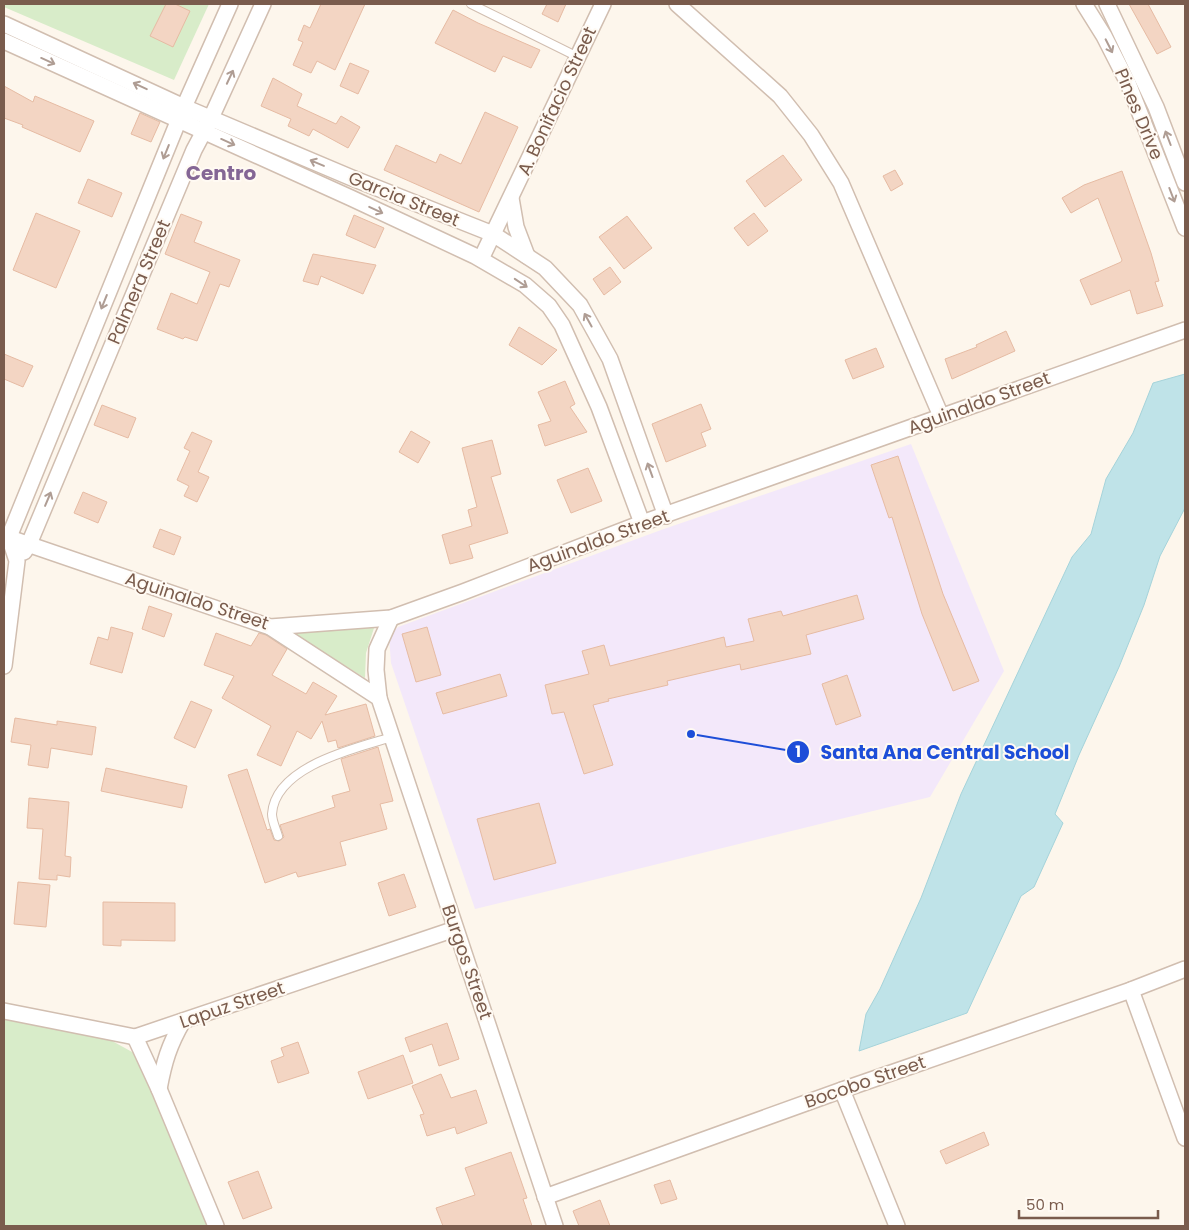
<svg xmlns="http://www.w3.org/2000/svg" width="1189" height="1230" font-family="Poppins,sans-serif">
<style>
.education{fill:#f3e8fa}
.green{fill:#d8ecc9}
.water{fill:#bfe3e8;stroke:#a5d3da}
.building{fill:#f3d5c3;stroke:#e6bba3}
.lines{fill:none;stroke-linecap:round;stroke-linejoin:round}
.service-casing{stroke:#d1beb0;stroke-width:10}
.minor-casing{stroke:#d1beb0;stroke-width:18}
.service{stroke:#fff;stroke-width:8}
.minor{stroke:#fff;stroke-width:15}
.oneway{stroke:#af9d94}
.labels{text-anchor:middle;stroke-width:4;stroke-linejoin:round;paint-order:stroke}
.street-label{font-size:18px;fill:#7a5c4d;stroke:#fffaf3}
.quarter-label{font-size:20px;font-weight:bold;fill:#846695;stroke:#fffaf3}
.leader{fill:none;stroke:#1d4ed8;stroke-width:2}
.callout-dot{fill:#1d4ed8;stroke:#fffaf3;stroke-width:2}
.mark-label{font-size:15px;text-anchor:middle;font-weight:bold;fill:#fff}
.callout-label{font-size:19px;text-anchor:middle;font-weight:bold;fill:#1d4ed8;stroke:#fffaf3;stroke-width:4;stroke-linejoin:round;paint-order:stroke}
</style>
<rect width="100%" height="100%" fill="#fdf6ec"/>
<path class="education" d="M911,444L1004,671L930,797L475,909L391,663L389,637L398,627L661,530Z"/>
<g class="green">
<path d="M4,4H209L174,80L4,7Z"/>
<path d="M374,628L366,653L365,678L289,631Z"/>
<path d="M4,1006L76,1021L143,1058L209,1226H4Z"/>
</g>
<path class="water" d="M1185,374V508L1160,556L1144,605L1119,667L1079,755L1055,814L1063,823L1034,887L1021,896L967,1013L859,1051L866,1014L880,989L921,898L961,794L1072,557L1091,534L1106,479L1133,433L1153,383Z"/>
<g class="building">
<path d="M166,4H175L190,11L173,47L150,36Z"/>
<path d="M321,4H365L335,70L317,61L311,73L293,65L303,42L298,40L304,25L310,28Z"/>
<path d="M547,4H566L558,22L542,14Z"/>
<path d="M1129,4H1148L1171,47L1157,54Z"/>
<path d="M453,10L478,23L540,50L531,68L503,56L495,72L435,43Z"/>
<path d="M350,63L369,71L358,94L340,86Z"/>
<path d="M273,78L302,94L297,106L336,124L341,116L360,127L348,148L313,129L309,136L288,126L291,119L261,106Z"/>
<path d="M4,86L33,102L35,96L94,121L80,152L22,127L23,125L4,118Z"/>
<path d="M485,112L518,127L479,212L384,170L396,145L436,163L440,154L461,164Z"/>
<path d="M140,113L160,122L151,142L131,134Z"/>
<path d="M783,155L802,180L765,207L746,181Z"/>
<path d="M895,170L903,184L891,191L883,176Z"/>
<path d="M1122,171L1151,253L1159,281L1155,282L1163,306L1137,314L1130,290L1091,305L1080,280L1121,262L1122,260L1098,198L1071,213L1062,198L1084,185Z"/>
<path d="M88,179L122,193L112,217L78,203Z"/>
<path d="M36,213L80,231L56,288L13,270Z"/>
<path d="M754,213L768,231L748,246L734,228Z"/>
<path d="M181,214L202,222L194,242L240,260L229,287L220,284L197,341L185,337L183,339L157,329L171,293L197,304L210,272L165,254Z"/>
<path d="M354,215L384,228L375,248L346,235Z"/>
<path d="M627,216L652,248L624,269L599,237Z"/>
<path d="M313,254L376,265L363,294L321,276L318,285L303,281Z"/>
<path d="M610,267L621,282L604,295L593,279Z"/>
<path d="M519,327L557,350L542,365L509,345Z"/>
<path d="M1006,331L1015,351L952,379L945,359L977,347L976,345Z"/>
<path d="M876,348L884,367L853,379L845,360Z"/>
<path d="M4,354L33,366L23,387L4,379Z"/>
<path d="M565,381L575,404L570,407L587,432L545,446L538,425L551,421L538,392Z"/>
<path d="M701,404L711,429L701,433L706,446L666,462L652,424Z"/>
<path d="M102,405L136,418L128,438L94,425Z"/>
<path d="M411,431L430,442L418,463L399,452Z"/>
<path d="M192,432L212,441L198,472L209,477L197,502L184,496L189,486L177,480L190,451L184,448Z"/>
<path d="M492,440L501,474L491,477L508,533L469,545L473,558L450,564L442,535L472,526L468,510L477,507L462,448Z"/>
<path d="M898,456L943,594L979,681L953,691L922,614L892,517L889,518L871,465Z"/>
<path d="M588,468L602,501L571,513L557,480Z"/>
<path d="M83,492L107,502L98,523L74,513Z"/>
<path d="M160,529L181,537L174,555L153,547Z"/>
<path d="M857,595L864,619L806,635L811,654L741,670L740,664L667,681L668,685L608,699L609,701L593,705L613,765L584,774L564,712L552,714L545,685L589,674L582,651L604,645L610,666L724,637L726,647L754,641L748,619L781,611L783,616Z"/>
<path d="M149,606L172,614L164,637L142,629Z"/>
<path d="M111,627L133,633L122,673L90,664L98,637L108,640Z"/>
<path d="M427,627L441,675L416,682L402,634Z"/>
<path d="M216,633L251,646L259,633L266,635L287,649L272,675L306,694L313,682L337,696L325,715L366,704L375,736L338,748L336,740L328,742L322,721L311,739L297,731L281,766L257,755L271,726L222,698L234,676L204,665Z"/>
<path d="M500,674L507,696L443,714L436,693Z"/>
<path d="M847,675L861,716L836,725L822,684Z"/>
<path d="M191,701L212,710L195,748L174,738Z"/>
<path d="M15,718L57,725V721L96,727L92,755L51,748L48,768L28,765L31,745L11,742Z"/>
<path d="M378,747L393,801L380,804L387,829L340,842L346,865L298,877L296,872L265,883L228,775L247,769L267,830L270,829L274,840L279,841L284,837L280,825L335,807L332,796L350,791L341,759Z"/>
<path d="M106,768L187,786L182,808L101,791Z"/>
<path d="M29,798L69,802L65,856L71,857L70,877L57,875V880L39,879L43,829L27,828Z"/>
<path d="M539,803L556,863L494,880L477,819Z"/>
<path d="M404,874L416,907L389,916L378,883Z"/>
<path d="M18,882L50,885L46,927L14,924Z"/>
<path d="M103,902L175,903V941L121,940V946L103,945Z"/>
<path d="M447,1023L459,1059L439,1066L432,1044L410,1052L405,1038Z"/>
<path d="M298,1042L309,1073L278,1083L271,1061L284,1056L281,1048Z"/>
<path d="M403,1055L413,1083L368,1099L358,1072Z"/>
<path d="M441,1074L451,1098L476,1090L487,1123L457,1134L455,1127L427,1136L420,1115L424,1114L412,1086Z"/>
<path d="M984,1132L989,1145L946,1164L940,1151Z"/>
<path d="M511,1152L527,1198L523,1199L532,1226H443L436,1208L475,1195L465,1168Z"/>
<path d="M258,1171L272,1208L243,1219L228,1182Z"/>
<path d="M670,1180L677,1199L661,1204L654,1185Z"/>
<path d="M600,1200L610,1226H579L573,1211Z"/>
</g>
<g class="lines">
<g class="service-casing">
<g id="service">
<path d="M471,4L578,57"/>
<path d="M278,836C276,829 272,821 272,814C275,766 356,748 392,737"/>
</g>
</g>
<g class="minor-casing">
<g id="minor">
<path d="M677,4L780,96L811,135L841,183L941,416"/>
<path d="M1084,4L1104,36L1128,83L1185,228"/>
<path d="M1107,4L1156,107L1185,183"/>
<path d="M4,24L184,107L352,178L493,234L545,268L580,305L610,359L666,516"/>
<path d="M4,41L351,198L475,256L525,285L549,306L562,325L599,407L642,523"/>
<path d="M511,198L516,227L527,256"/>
<path d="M481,259L603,4"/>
<path d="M4,536L270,627L391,618L463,592L642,523L1185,330"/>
<path d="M24,552L29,544L194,150L211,118L263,4"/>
<path d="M270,627L379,698L555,1226"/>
<path d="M4,666L17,561L9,537L184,107L230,4"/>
<path d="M379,698L376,670L377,649L391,618"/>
<path d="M1131,990L1185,1138"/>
<path d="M4,1011L135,1037L455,929"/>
<path d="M135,1037L159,1089L216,1226"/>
<path d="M159,1089C164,1062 169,1045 183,1021"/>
<path d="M842,1090L897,1226"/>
<path d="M545,1197L842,1090L1131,990L1185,969"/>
</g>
</g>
<use href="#service" class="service"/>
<use href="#minor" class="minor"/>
</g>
<defs><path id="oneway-shaft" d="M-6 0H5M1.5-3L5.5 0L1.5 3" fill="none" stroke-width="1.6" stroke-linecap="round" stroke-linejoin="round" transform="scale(1.25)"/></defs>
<g class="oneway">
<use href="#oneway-shaft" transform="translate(1109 46) rotate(63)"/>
<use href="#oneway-shaft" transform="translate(48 61) rotate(24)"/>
<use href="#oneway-shaft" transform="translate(230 77) rotate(-65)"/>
<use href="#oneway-shaft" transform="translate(140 86) rotate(-155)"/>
<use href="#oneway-shaft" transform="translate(1168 138) rotate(-111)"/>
<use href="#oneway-shaft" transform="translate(228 142) rotate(24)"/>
<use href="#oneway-shaft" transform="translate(166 152) rotate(112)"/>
<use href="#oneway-shaft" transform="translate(317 163) rotate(-157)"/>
<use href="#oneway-shaft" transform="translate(1172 195) rotate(69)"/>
<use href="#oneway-shaft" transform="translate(376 210) rotate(25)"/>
<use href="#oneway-shaft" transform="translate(521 283) rotate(34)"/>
<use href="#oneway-shaft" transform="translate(104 302) rotate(112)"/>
<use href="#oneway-shaft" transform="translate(588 320) rotate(-119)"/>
<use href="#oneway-shaft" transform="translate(650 470) rotate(-110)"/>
<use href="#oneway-shaft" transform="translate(48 499) rotate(-67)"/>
</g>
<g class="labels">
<g class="street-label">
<text transform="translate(557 101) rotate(-65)" y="6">A. Bonifacio Street</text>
<text transform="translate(1139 114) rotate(67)" y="6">Pines Drive</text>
<text transform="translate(404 199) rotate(22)" y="6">Garcia Street</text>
<text transform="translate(139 282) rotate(-67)" y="6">Palmera Street</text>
<text transform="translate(979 403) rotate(-20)" y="6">Aguinaldo Street</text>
<text transform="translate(598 541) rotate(-20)" y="6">Aguinaldo Street</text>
<text transform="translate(197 601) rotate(18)" y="6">Aguinaldo Street</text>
<text transform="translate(467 962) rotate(71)" y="6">Burgos Street</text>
<text transform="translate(232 1005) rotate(-19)" y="6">Lapuz Street</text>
<text transform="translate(865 1082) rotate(-19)" y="6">Bocobo Street</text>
</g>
<g class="quarter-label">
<text x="221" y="180">Centro</text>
</g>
</g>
<path class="leader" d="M691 734L798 752"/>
<g class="callout-dot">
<circle cx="691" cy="734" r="5"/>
<circle cx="798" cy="752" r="12"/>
</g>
<g class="mark-label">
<text x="798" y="757">1</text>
</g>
<g class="callout-label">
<text x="945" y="759">Santa Ana Central School</text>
</g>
<rect width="1189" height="1230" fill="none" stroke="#7a5c4d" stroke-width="10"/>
<path d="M1019 1210v8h139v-8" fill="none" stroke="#7a5c4d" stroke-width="2.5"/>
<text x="1026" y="1210" font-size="15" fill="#7a5c4d" stroke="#fffaf3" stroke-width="4" paint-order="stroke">50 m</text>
</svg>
